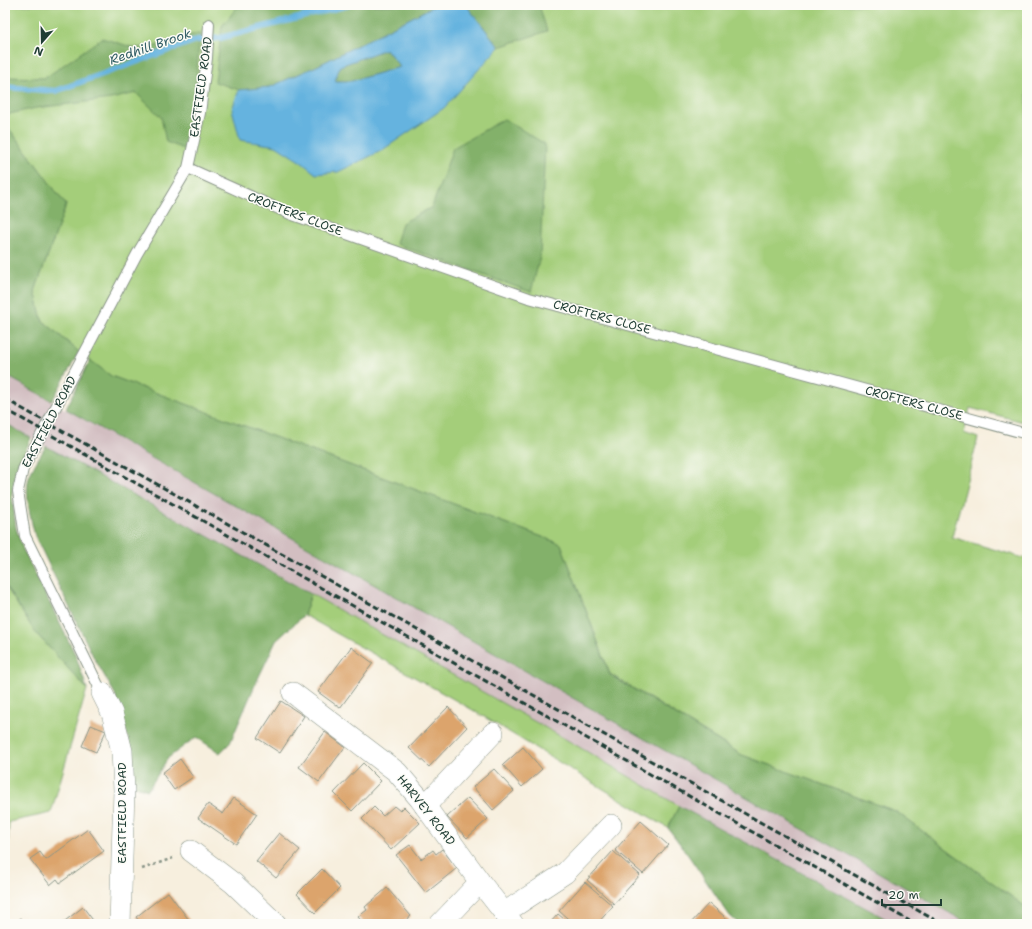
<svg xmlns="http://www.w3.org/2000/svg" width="1032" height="929" font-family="'Shantell Sans',sans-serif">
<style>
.industrial{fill:#d2bec1}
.green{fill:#a4ce7a;stroke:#628657}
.forest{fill:#83b16a;stroke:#51774f}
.water{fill:#65b3df;stroke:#42788a;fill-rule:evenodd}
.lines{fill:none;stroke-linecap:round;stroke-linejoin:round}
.stream{stroke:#65b3df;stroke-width:6}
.building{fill:#dca46c}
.service-casing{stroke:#8b9689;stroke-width:12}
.minor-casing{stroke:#8b9689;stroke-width:22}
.path{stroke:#8b9689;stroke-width:2.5;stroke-dasharray:3 3;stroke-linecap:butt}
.service{stroke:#fff;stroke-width:10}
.minor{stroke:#fff;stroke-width:21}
.rail{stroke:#1f3d34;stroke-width:3;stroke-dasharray:6 3;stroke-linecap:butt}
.labels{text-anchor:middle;stroke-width:3;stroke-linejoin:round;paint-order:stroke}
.street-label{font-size:12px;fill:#1f3d34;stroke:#fdfcf7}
.water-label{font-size:13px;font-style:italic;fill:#346067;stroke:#fdfcf7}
</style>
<rect width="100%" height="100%" fill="#fdfcf7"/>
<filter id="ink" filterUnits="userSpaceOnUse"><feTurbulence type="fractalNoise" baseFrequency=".025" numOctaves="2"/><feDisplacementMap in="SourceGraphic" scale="8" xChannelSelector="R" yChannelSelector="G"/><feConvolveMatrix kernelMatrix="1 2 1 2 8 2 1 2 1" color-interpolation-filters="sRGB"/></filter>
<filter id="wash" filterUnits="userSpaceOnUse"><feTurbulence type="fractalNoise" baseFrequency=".012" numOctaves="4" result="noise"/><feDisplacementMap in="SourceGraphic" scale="16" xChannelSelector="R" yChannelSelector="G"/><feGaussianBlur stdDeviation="0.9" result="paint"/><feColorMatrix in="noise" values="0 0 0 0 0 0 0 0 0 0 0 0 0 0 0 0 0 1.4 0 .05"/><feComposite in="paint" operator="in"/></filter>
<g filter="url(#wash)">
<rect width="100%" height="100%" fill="#f7efde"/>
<path class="industrial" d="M5,375L299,542L969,924H895L679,806L574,744L311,594L5,423Z"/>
<g class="green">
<path d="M5,5H1027V423L970,408L964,433L978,438L952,537L1027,559V908L895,811L742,755L610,674L561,544L111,376L79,352L42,320L35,291L66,205L5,123Z"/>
<path d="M5,585L35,632L87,689L51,813L9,822L5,915Z"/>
<path d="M311,594L574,744L679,806L668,828L471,709L304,615Z"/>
</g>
<g class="forest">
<path d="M239,5H436L317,66L270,87L239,90L215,82L222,26Z"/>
<path d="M466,5H539L547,31L499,47Z"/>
<path d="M200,32L194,106L186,150L166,142L161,117L136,93L111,99L36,108L5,115V77L45,78L102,38L135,48L162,45Z"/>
<path d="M386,49L400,67L352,81H335L339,66Z"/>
<path d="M504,119L545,144L540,257L531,292L396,244L402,223L432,207L453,148Z"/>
<path d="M5,123L66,205L35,291L42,320L79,352L52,401L5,375Z"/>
<path d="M90,360L111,376L561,544L610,675L742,755L895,811L1027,908V924H969L66,409Z"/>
<path d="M5,423L31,438L16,473L12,494L16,528L23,549L76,656L87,689L35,632L5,585Z"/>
<path d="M46,446L311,594L304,615L276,641L255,685L230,743L220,753L196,737L168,758L148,790L133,785L129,741L115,694L93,656L35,536C31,520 24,493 29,477C33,466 40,456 46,446Z"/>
<path d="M679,806L875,913L895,924H739L730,916L688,855L668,828Z"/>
</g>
<path class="water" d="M436,5H466L499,47L444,108L381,151L338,172L316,174L301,162L276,146L240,140L232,109L239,90L270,87L317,66ZM386,49L400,67L352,81H335L340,66Z"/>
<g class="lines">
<path class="stream" d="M5,87L56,91L197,40L220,38L349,5"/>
</g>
<g id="blocks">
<g class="building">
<path d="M351,647L373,663L340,708L318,692Z"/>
<path d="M281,701L304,716L280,753L257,738Z"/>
<path d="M448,707L467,727L429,767L409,748Z"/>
<path d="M91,725L106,731L96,752L82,746Z"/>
<path d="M325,732L345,747L319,782L299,767Z"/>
<path d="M523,747L542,769L522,787L503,765Z"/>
<path d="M180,759L193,777L174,790L162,773Z"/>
<path d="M363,763L381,781L352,811L334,793Z"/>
<path d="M494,769L514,791L493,810L473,787Z"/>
<path d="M234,798L257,814L236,844L198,818L208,804L223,814Z"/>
<path d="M468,798L488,819L467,838L447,817Z"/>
<path d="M394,806L400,811L404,807L420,823L391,850L362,819L374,807L383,816Z"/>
<path d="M641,821L668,845L643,874L615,850Z"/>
<path d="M88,829L104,851L60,883L57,879L50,885L30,859L40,852L46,860Z"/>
<path d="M279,833L300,850L276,878L256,861Z"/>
<path d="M410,845L421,859L433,850L436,854L442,849L457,868L426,893L396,855Z"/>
<path d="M613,851L640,875L614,904L587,880Z"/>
<path d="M322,869L340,888L315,913L297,894Z"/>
<path d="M585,882L613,906L597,924H574L559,911Z"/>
<path d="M387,888L411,916L401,924H364L358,917L367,910L365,907Z"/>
<path d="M168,892L192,924H141L136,917Z"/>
<path d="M709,903L733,924H690Z"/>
<path d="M83,907L95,923L93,924H61Z"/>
<path d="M558,914L570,924H549Z"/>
<path d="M21,918L25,924H13Z"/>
</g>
</g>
</g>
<g filter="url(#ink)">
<use href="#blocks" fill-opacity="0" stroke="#8b9689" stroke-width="1"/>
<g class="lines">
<g class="service-casing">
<g id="service">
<path d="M188,168L290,214L529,298L1027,434"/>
<path d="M102,693L25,536L18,491L23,469L137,254L188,168L200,113L207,58L209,24"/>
</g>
</g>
<g class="minor-casing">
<g id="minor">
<path d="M102,693L112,713L122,751L124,790L120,924"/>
<path d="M293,693L397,772L420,799L480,882L513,924"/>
<path d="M425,806L493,733"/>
<path d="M191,851L233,883L276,924"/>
<path d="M504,913L565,873L611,825"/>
<path d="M440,924L480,882"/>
</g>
</g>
<path class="path" d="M142,869L173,858"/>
<use href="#service" class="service"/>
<use href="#minor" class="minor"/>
<g class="rail">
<path d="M5,399L942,924"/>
<path d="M5,409L915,924"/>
</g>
</g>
</g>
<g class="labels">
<g class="street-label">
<text transform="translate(201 87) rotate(-82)" y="4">EASTFIELD ROAD</text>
<text transform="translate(295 214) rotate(21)" y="4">CROFTERS CLOSE</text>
<text transform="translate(602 317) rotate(15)" y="4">CROFTERS CLOSE</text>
<text transform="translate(914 403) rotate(15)" y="4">CROFTERS CLOSE</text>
<text transform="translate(49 422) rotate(-62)" y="4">EASTFIELD ROAD</text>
<text transform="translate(426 810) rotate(52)" y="4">HARVEY ROAD</text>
<text transform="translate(122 813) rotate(-90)" y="4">EASTFIELD ROAD</text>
</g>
<g class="water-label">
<text transform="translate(150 46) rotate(-19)" y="5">Redhill Brook</text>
</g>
</g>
<rect width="1032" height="929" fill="none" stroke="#fdfcf7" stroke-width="20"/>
<g transform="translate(42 42) rotate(200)" stroke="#fdfcf7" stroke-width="3" paint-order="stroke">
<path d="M0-3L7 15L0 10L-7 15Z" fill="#1f3d34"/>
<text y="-6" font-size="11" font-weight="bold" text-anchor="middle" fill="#1f3d34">N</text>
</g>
<path d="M882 899v6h59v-6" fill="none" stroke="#1f3d34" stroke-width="2"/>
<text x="888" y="899" font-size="12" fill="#1f3d34" stroke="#fdfcf7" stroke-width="3" paint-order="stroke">20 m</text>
</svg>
